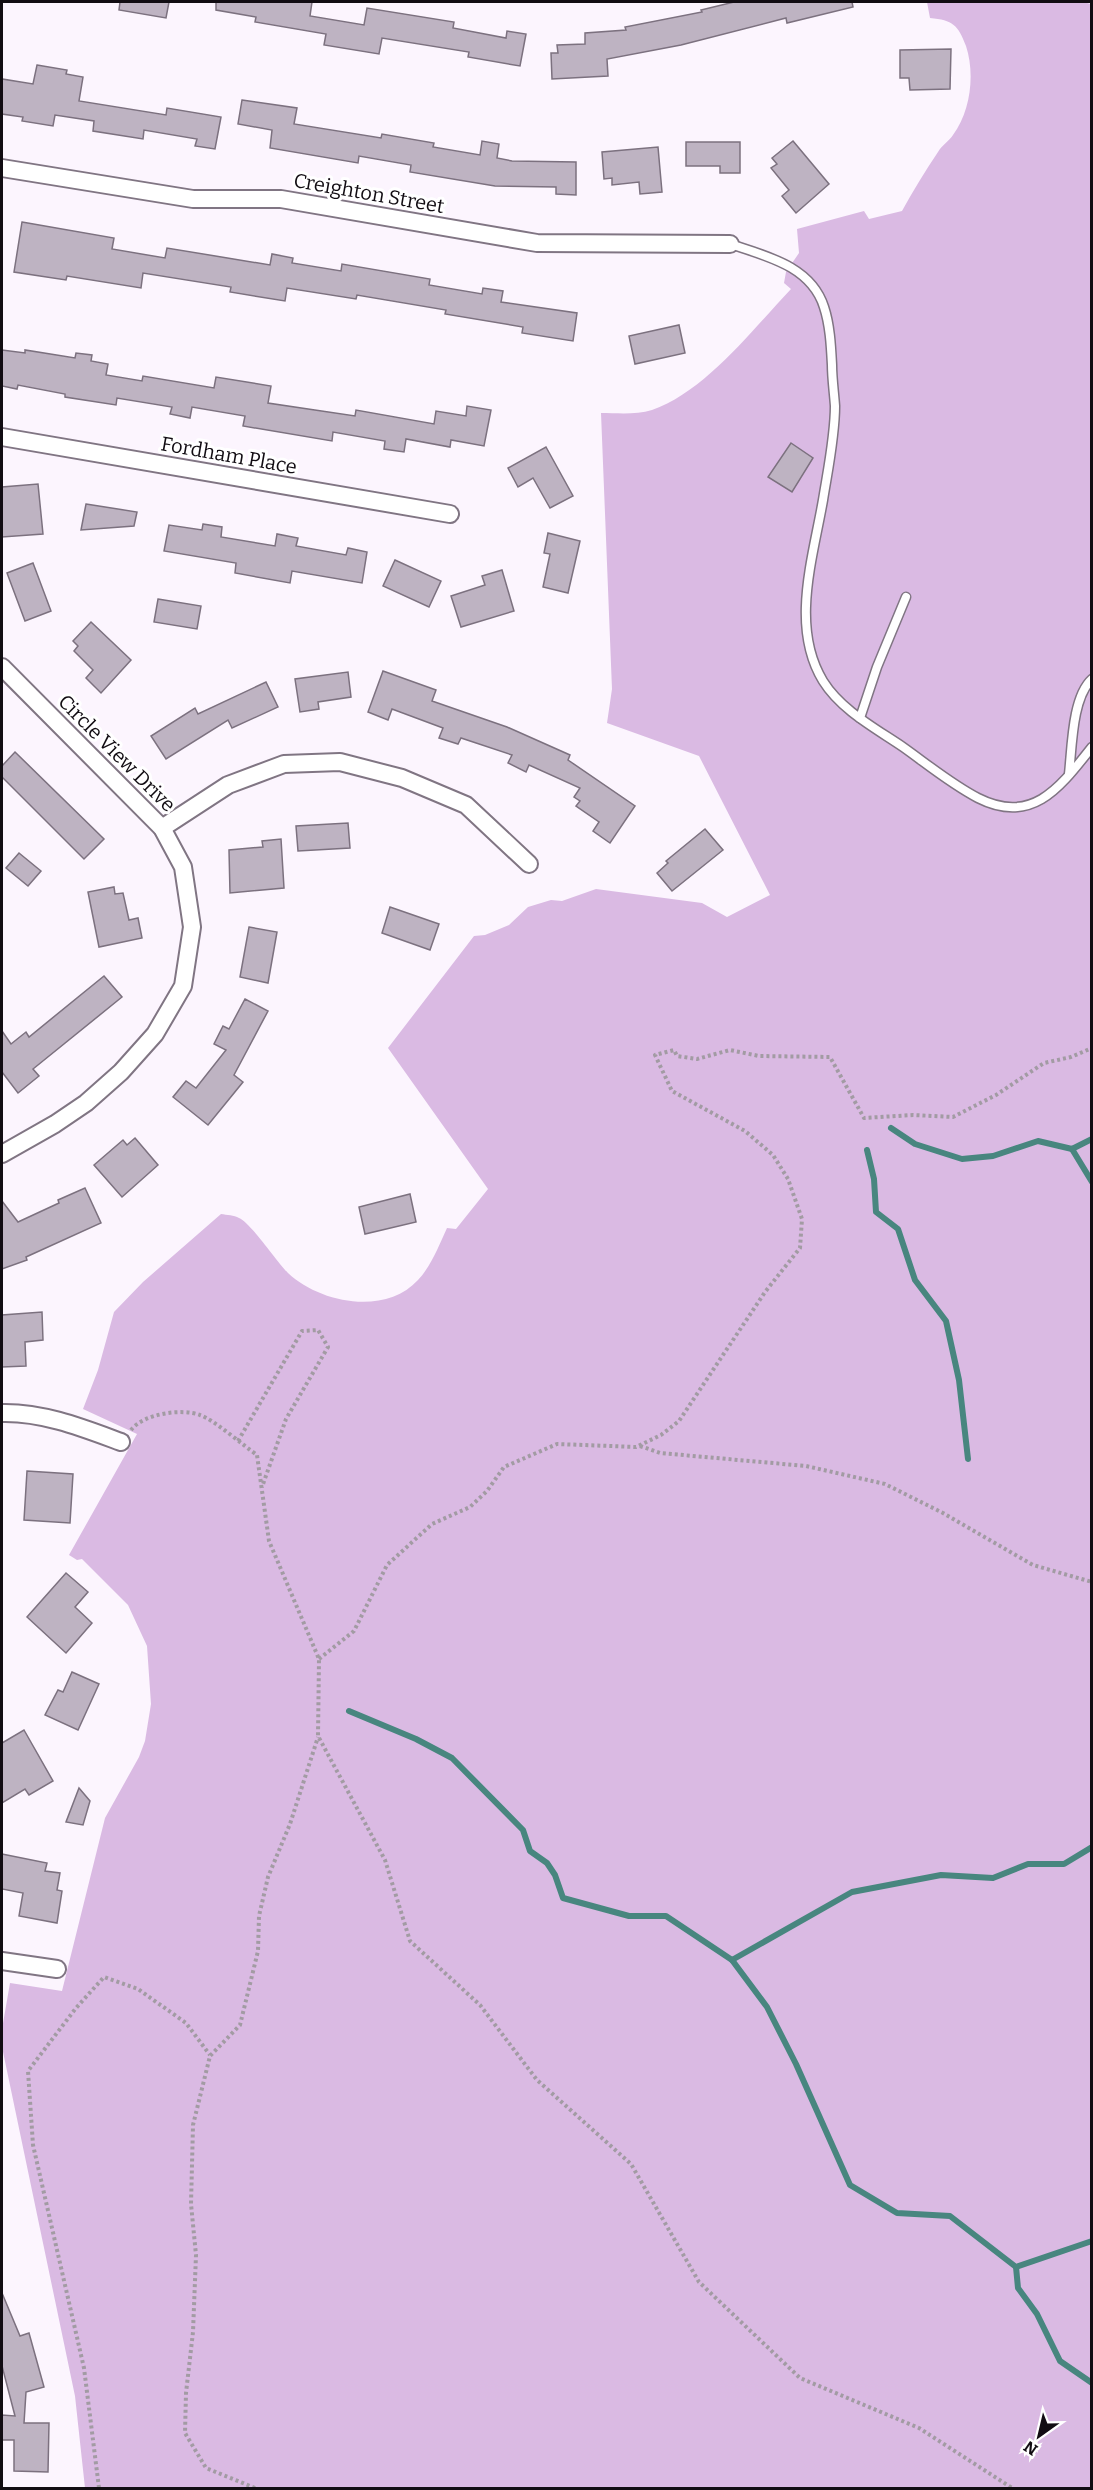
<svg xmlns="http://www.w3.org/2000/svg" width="1093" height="2490" font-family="Bitter,serif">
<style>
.green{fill:#dabae3}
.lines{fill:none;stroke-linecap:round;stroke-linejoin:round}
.stream{stroke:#48867f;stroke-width:6}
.building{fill:#beb3c2;stroke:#7c717f;stroke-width:1.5}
.service-casing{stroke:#807583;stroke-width:11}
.minor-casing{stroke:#807583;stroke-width:20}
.path{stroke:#a29ba3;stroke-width:4;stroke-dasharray:3 3;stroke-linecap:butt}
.service{stroke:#fff;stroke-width:8}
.minor{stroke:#fff;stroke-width:16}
.labels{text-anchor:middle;stroke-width:6;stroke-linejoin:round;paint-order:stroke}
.street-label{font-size:20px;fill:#110c12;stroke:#fff}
</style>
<rect width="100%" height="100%" fill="#fcf5fe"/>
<path class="green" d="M927,2H1083L1091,4V2488H85L75,2396L2,2047V2029L10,1983L62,1991L105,1818L139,1757L145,1741L151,1704L147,1646L128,1605L82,1559L77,1560L69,1555L137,1434L83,1409L98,1370L114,1312L143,1282L221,1214C227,1215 234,1215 239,1218C250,1222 277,1262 288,1273C320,1303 385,1316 418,1280C432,1265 439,1245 447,1228L456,1229L488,1189L388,1048L474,936L485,935L509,925L528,907L551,900L562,901L596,889L702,903L727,917L770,895L699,756L607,723L612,689L601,413C617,413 636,415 652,410C705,392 753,329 791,289L784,283L786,272L799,253L797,229L864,211L869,219L902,211C913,191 925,171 938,152C942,145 949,141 953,135C971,111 975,73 966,46C958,25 953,20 930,18Z"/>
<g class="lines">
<g class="stream">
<path d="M891,1128L915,1144L962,1159L993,1156L1038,1141L1072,1149L1092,1139"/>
<path d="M1072,1149L1092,1182"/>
<path d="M867,1150L874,1179L876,1212L898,1229L915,1280L946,1321L959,1380L968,1459"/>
<path d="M349,1711L416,1739L452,1758L523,1830L530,1851L547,1863L555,1875L563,1898L629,1916H666L732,1960L852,1892L941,1875L993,1878L1028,1864H1064L1092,1847"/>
<path d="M732,1960L767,2007L796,2064L850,2185L897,2213L950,2216L1016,2267L1018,2288L1037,2314L1060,2361L1092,2383"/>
<path d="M1016,2267L1092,2241"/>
</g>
</g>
<g class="building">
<path d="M120,2H169L166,18L119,10Z"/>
<path d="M216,2H312L310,16L364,25L367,8L454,22L453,28L506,38L507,31L526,34L520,66L468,57L469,52L382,38L379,54L324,45L326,34L255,22L256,17L216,10Z"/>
<path d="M734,2H852L853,7L787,23L786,18L681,45L607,59L608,76L552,79L551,53H558L557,45L585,44V33L626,30L625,27L702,12L701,10Z"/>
<path d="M951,49L950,89L910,90L909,78H900V50Z"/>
<path d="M37,65L67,70L66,74L83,77L79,101L166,115L167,108L221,117L215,149L195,146L197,139L144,130L143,139L93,131L94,121L55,115L53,126L22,121L23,117L2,114V79L33,84Z"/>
<path d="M242,100L297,108L294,124L381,138L382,134L434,143L433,147L480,155L482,141L499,144L497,158L512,161L576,162V195L556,194V187L495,186L410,172L411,165L359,156L358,163L270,148L272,130L238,124Z"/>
<path d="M793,141L829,184L796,213L782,196L789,190L771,168L777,164L772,158Z"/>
<path d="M686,142H740V173H720V166H686Z"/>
<path d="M658,147L662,192L640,194L639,182L612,185V178L604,179L602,152Z"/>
<path d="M22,222L114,238L112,249L165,258L167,248L270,265L272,254L293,258L292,263L341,271L342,264L430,279L429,285L482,294L483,288L503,291L501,302L577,313L573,341L522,333L523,327L445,314L446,310L357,295L356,299L287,288L285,301L230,292L231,287L143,273L141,288L67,276L66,280L14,272Z"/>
<path d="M679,325L685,353L635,364L629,336Z"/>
<path d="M2,350L25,353V350L75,358L76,353L92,355L91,361L108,364L106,375L142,381L143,376L214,388L216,377L271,386L268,403L355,416L356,410L434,424L436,411L466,416L467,406L491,410L484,446L451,440L450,447L406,439L404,452L384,449L385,441L333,432L332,441L243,426L245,416L192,407L190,418L170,414L172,407L117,398L116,405L65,397V394L18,385L17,389L2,386Z"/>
<path d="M791,443L813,458L792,492L768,477Z"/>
<path d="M546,447L573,496L550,508L533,478L518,487L508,468Z"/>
<path d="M38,484L43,534L2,537V487Z"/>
<path d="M86,504L137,512L134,526L81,530Z"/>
<path d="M203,524L222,527L221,537L275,546L277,534L298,538L296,546L346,555L348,548L367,552L362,583L292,571L290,583L235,573L236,563L164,551L169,525L202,530Z"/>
<path d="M548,533L580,541L568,593L543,587L550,554L544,553Z"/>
<path d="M395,560L441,581L429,607L383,586Z"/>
<path d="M33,563L51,611L25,621L7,573Z"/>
<path d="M502,570L514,611L461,627L451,596L485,585L482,576Z"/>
<path d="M158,599L201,606L197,629L154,622Z"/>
<path d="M91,622L131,660L101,693L86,678L93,670L74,651L78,646L73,641Z"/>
<path d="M383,671L436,690L432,701L507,727L570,755L568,760L635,806L610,843L593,831L599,822L576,806L580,801L574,797L580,788L529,765L526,772L508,763L512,755L461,738L458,744L439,738L443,728L392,709L388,720L368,712Z"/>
<path d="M348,672L351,697L318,702L319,709L300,712L295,679Z"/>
<path d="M266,682L278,707L232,728L228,720L166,759L151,736L195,708L198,714Z"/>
<path d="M15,752L104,839L84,859L2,777V766Z"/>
<path d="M348,823L350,848L298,851L296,826Z"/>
<path d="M705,829L723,850L672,891L657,873L668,863L666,861Z"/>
<path d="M281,839L284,888L230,893L229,850L263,847L262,841Z"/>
<path d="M19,853L41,871L28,886L6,868Z"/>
<path d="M114,887L115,894L123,893L129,920L138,918L142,938L99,947L88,892Z"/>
<path d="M390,907L439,924L430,950L382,933Z"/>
<path d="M249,927L277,932L268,983L240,977Z"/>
<path d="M104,976L122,997L33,1069L39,1076L18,1093L2,1072V1031L11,1044L26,1032L29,1037Z"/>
<path d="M245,999L268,1011L234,1075L243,1082L208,1125L173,1097L186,1081L196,1088L226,1050L214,1044L223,1026L229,1029Z"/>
<path d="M135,1138L158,1165L122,1197L94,1165L123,1140L127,1145Z"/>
<path d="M85,1188L101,1223L26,1257L27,1260L2,1269V1201L18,1222L59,1203L58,1200Z"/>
<path d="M410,1194L416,1222L365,1234L359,1207Z"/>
<path d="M42,1312L43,1340L25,1342L26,1366L2,1367V1315Z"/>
<path d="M27,1471L73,1474L70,1523L24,1520Z"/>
<path d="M66,1573L88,1592L75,1607L92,1623L66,1653L27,1617Z"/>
<path d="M72,1672L99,1684L78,1730L45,1715L58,1690L63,1692Z"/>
<path d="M24,1730L53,1781L29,1795L25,1789L2,1803V1743Z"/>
<path d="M79,1788L90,1801L83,1825L66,1822Z"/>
<path d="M2,1854L47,1863L45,1871L60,1873L57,1890L62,1891L57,1923L19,1916L23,1893L2,1889Z"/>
<path d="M2,2293L20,2336L29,2333L44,2387L26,2392L24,2423H49L48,2472L14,2471V2440H2V2415L15,2416L2,2366Z"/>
</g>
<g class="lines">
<g class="service-casing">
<g id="service">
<path d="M730,244C766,256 811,266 824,307C830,325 831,346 832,365C832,378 834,392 835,406C835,436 828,469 823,500C813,558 790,627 823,681C841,710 875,728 903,747C927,764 951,784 978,798C1033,826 1061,786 1092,747"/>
<path d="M860,718L877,667L906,597"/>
<path d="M1069,774C1072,748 1072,697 1092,679"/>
</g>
</g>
<g class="minor-casing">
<g id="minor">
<path d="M2,168L193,199H281L537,243L730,244"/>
<path d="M2,437L450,514"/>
<path d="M2,667L162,828L183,867L192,927L183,986L155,1034L121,1072L86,1103L55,1124L2,1154"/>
<path d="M162,828L228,785L284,764L340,762L402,778L466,805L529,864"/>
<path d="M2,1413C43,1412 83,1428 121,1442"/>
<path d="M2,1961L57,1969"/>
</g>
</g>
<g class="path">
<path d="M131,1430C143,1414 181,1408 200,1415C213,1419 244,1446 257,1455L269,1541L319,1659L318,1736L385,1860L410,1941L480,2005L537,2080L631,2164L699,2282L800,2378L919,2428L1012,2488"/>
<path d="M238,1441L302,1331L318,1330L328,1347L286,1419L262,1487"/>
<path d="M640,1446L660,1453L806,1466L885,1484L943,1513L1033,1565L1092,1582"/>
<path d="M319,1659L354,1631L387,1565L432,1524L470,1507L487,1491L504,1467L557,1444L636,1447L661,1435L679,1421L765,1292L800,1248L802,1219L788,1179L773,1155L745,1131L672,1091L655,1055L674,1050L677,1056L697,1059L730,1050L759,1056L830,1057L864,1118L913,1115L953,1117L996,1095L1044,1063L1071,1057L1092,1048"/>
<path d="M99,2488L84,2368L33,2145L28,2071L76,2008L104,1977L138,1989L186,2023L210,2055"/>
<path d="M255,2488L206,2468L185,2433L186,2393L193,2332L196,2255L191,2204L193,2125L210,2056L240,2025L258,1951L259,1916L268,1877L290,1824L318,1737"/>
</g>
<use href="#service" class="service"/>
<use href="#minor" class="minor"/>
</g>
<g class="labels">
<g class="street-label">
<text transform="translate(369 193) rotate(10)" y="7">Creighton Street</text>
<text transform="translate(229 455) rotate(10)" y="7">Fordham Place</text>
<text transform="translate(117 753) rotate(45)" y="7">Circle View Drive</text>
</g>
</g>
<rect width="1093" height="2490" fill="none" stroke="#110c12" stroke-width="6"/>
<g transform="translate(1039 2436) rotate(214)" stroke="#ffffff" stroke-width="4.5" paint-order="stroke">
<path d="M0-4.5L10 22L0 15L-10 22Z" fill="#110c12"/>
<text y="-9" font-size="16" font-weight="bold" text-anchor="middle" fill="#110c12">N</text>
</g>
</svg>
